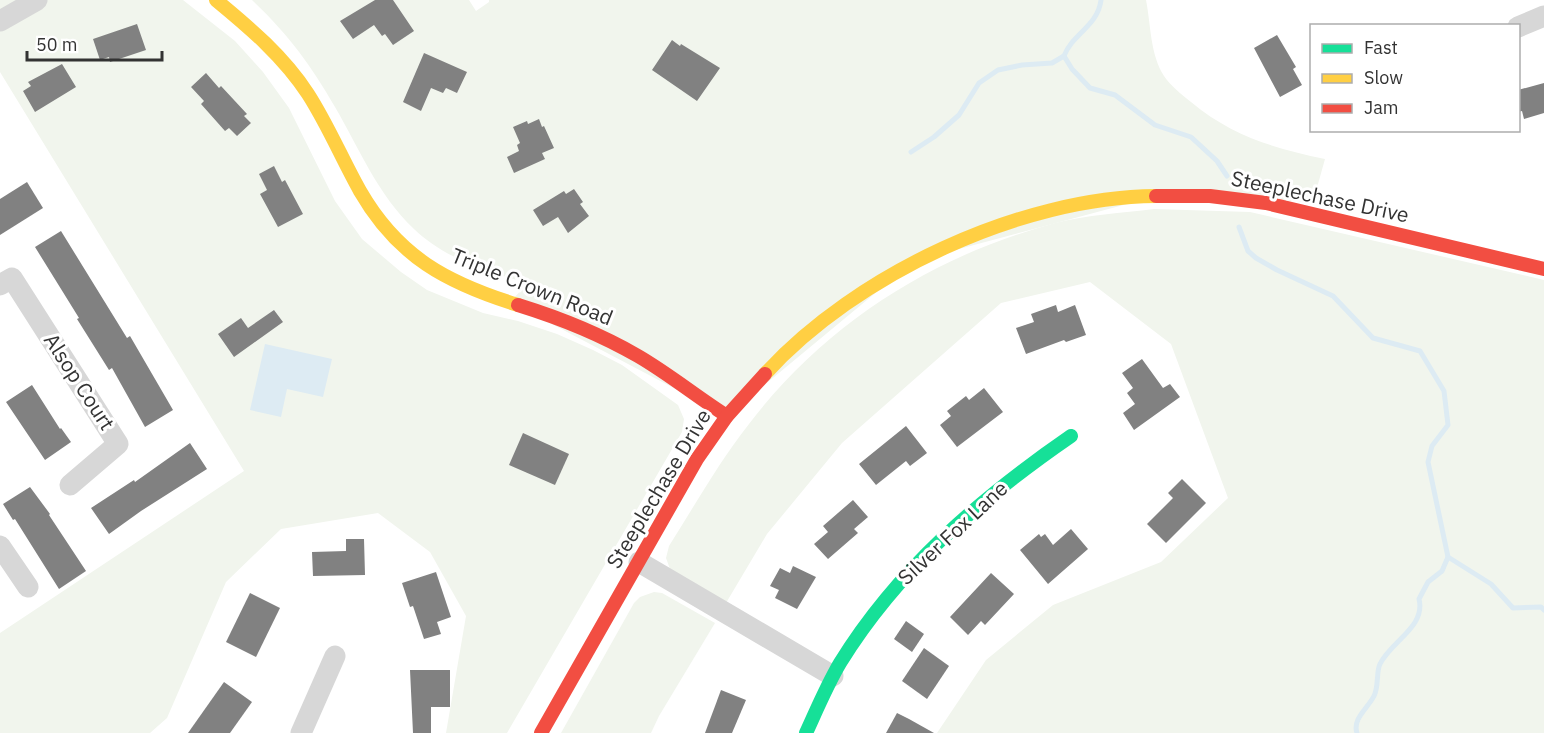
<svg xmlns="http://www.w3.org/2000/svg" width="1544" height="733" font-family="'IBM Plex Sans',sans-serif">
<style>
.green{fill:#f1f5ed}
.water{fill:#ddebf3}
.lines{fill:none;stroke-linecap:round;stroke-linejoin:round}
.stream{stroke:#ddebf3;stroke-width:5}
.building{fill:#818181}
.street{stroke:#d7d7d7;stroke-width:21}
.fast{stroke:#16e098;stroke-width:14}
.slow{stroke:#ffcf43;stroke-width:14}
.jam{stroke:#f24e42;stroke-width:14}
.labels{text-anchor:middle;stroke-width:6;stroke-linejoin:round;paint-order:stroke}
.street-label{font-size:21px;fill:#333;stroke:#fff}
</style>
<rect width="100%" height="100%" fill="#fff"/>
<g class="green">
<path d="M0,0H183L235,41L263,72L289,108L335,201L362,239L401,272L427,290L483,313L518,321L557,334L593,350L622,365L678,405L684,419L682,432L507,733H446L466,616L430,552L378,513L281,529L226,582L167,718L150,733H0V633L244,471L0,72Z"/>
<path d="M252,0H469L476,11L489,2V0H1146C1151,25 1150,54 1164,76C1171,86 1181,94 1191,102C1232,136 1273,148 1325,159L1313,202L1157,196L914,261L727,416L510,302L528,283C489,273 444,258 414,229C378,195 360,150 335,107C311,65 288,34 252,0Z"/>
<path d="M1154,209L1250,212L1544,280V733H937L986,660L1053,605L1161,562L1228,498L1171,344L1090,282L1001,303L842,443L767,534L726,603L670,569L666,558L669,546C695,505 719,462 749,424C826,323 933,256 1055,223C1087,215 1122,213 1154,209Z"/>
<path d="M654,592L662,593L715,623L659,716L651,733H561L634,603L640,597Z"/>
</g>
<path class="water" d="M265,344L332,359L323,397L287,389L281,417L250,410Z"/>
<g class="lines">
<g class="stream">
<path d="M1064,56L1072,69L1090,88L1115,95L1155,125L1191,137L1217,161L1227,176"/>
<path d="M1064,56C1072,34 1098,26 1101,0"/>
<path d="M911,152L934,137L959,115L979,83L998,70L1022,65L1052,63L1064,56"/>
<path d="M1239,227L1248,251L1256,258L1277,270L1333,296L1373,338L1420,351L1444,391L1448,425L1432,446L1428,462L1448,557L1491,584L1513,608L1541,607L1544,610"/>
<path d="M1357,733C1352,719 1368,708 1374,696C1379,686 1376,672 1380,664C1391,641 1426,627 1419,599L1428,582L1442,571L1448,557"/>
</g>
</g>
<g class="building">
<path d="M375,0H393L414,31L393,45L385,34L382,36L374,25L353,39L340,21Z"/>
<path d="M137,24L146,50L110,62L109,57L100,60L93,39Z"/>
<path d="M1277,35L1296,67L1293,69L1302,85L1280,97L1254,48Z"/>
<path d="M672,40L680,46L681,44L720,68L697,101L652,70Z"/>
<path d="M424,53L467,72L457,93L446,88L443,93L431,88L421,111L403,102Z"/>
<path d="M62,64L76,87L35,112L23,91L31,86L28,82Z"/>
<path d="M206,73L219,88L221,86L247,114L244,116L251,123L237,136L229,128L225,131L201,104L204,101L191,87Z"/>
<path d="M1544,83V113L1524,119L1522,111L1518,112V90Z"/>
<path d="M539,119L542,127L544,126L554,148L542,153L545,159L514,173L507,157L519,151L517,145L520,143L513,127L527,121L528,124Z"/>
<path d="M274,166L282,182L285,180L303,214L278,227L260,194L267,190L259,174Z"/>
<path d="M27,182L43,208L0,235V199Z"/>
<path d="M574,189L583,202L580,204L589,216L568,233L558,217L543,226L533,210L564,191L566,194Z"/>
<path d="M61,231L127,338L130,336L173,410L145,427L112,368L109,370L77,319L79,318L35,247Z"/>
<path d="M1056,305L1058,312L1075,305L1086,335L1066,342L1064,340L1026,354L1016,328L1034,322L1031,314Z"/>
<path d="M274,310L283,322L234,357L218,334L241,318L248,328Z"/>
<path d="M1142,359L1163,388L1170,384L1180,397L1134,430L1123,413L1135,404L1127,393L1133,388L1122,373Z"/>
<path d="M32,385L60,429L61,428L71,442L45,460L6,402Z"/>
<path d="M984,388L1003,412L957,447L940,425L951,416L947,411L966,396L969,400Z"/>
<path d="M906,426L927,453L910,466L906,461L876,485L859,464Z"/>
<path d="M523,433L569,454L555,485L509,465Z"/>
<path d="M190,443L207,469L141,511L109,534L91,508L134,480L135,482Z"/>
<path d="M1182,479L1206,503L1166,543L1147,524L1173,498L1168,493Z"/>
<path d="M30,487L50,514L49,515L86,571L59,589L15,519L13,520L3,504Z"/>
<path d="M853,500L868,517L854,529L858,533L828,559L814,544L828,532L823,526Z"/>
<path d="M1071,529L1088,549L1048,584L1020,550L1039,534L1041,537L1045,534L1053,545Z"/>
<path d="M346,539H364L365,575L313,576L312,552L346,551Z"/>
<path d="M793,566L816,577L797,609L775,598L779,590L770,586L780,568L790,573Z"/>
<path d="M436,572L451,617L437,622L441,634L424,639L413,606L410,607L402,583Z"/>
<path d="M991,573L1014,594L985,625L981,621L968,635L950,617Z"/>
<path d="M250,593L280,608L256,657L226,642Z"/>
<path d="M906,621L924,634L912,652L894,639Z"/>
<path d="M924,648L949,666L927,699L902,681Z"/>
<path d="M410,670H450V707H431V733H413Z"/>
<path d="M224,682L252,702L230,733H188Z"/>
<path d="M721,690L746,700L732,733H705Z"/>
<path d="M897,713L909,719L934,733H886Z"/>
</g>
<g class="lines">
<g class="street">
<path d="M0,21L37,0"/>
<path d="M1518,27L1544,16"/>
<path d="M0,285L12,278L118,444L70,485"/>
<path d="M0,546L28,587"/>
<path d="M639,562L833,676"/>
<path d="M301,733L335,656"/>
</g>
<path class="fast" d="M806,733C817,709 827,685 840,663C898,569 981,498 1071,436"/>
<g class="slow">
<path d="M216,0C250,28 284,57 308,94C328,125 342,159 360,191C398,257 447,283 518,305"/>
<path d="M765,374C856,274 1021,197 1156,196"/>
</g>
<g class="jam">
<path d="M1156,196H1210L1266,203L1544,269"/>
<path d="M518,305C560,318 600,334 638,356C669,374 697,397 727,416"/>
<path d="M541,733L697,459L727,416L765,374"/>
</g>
</g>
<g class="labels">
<g class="street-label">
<text transform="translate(1320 197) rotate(12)" y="7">Steeplechase Drive</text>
<text transform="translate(532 287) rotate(22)" y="7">Triple Crown Road</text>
<text transform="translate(79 382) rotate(57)" y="7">Alsop Court</text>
<text transform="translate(659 489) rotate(-59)" y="7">Steeplechase Drive</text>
<text transform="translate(953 533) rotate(-43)" y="7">Silver Fox Lane</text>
</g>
</g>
<rect x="1310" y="24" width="210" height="108" fill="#ffffff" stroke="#adadad" stroke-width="1.5"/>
<rect x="1322" y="44" width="30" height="9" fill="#16e098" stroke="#adadad" stroke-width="1.5"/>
<text x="1364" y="54" font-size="18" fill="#333333">Fast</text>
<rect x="1322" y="74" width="30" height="9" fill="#ffcf43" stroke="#adadad" stroke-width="1.5"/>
<text x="1364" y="84" font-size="18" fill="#333333">Slow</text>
<rect x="1322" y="104" width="30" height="9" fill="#f24e42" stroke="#adadad" stroke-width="1.5"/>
<text x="1364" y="114" font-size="18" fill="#333333">Jam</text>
<path d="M27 51v9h135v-9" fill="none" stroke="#333333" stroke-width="3"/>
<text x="36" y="51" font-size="18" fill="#333333" stroke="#ffffff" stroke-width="4.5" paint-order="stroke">50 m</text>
</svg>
